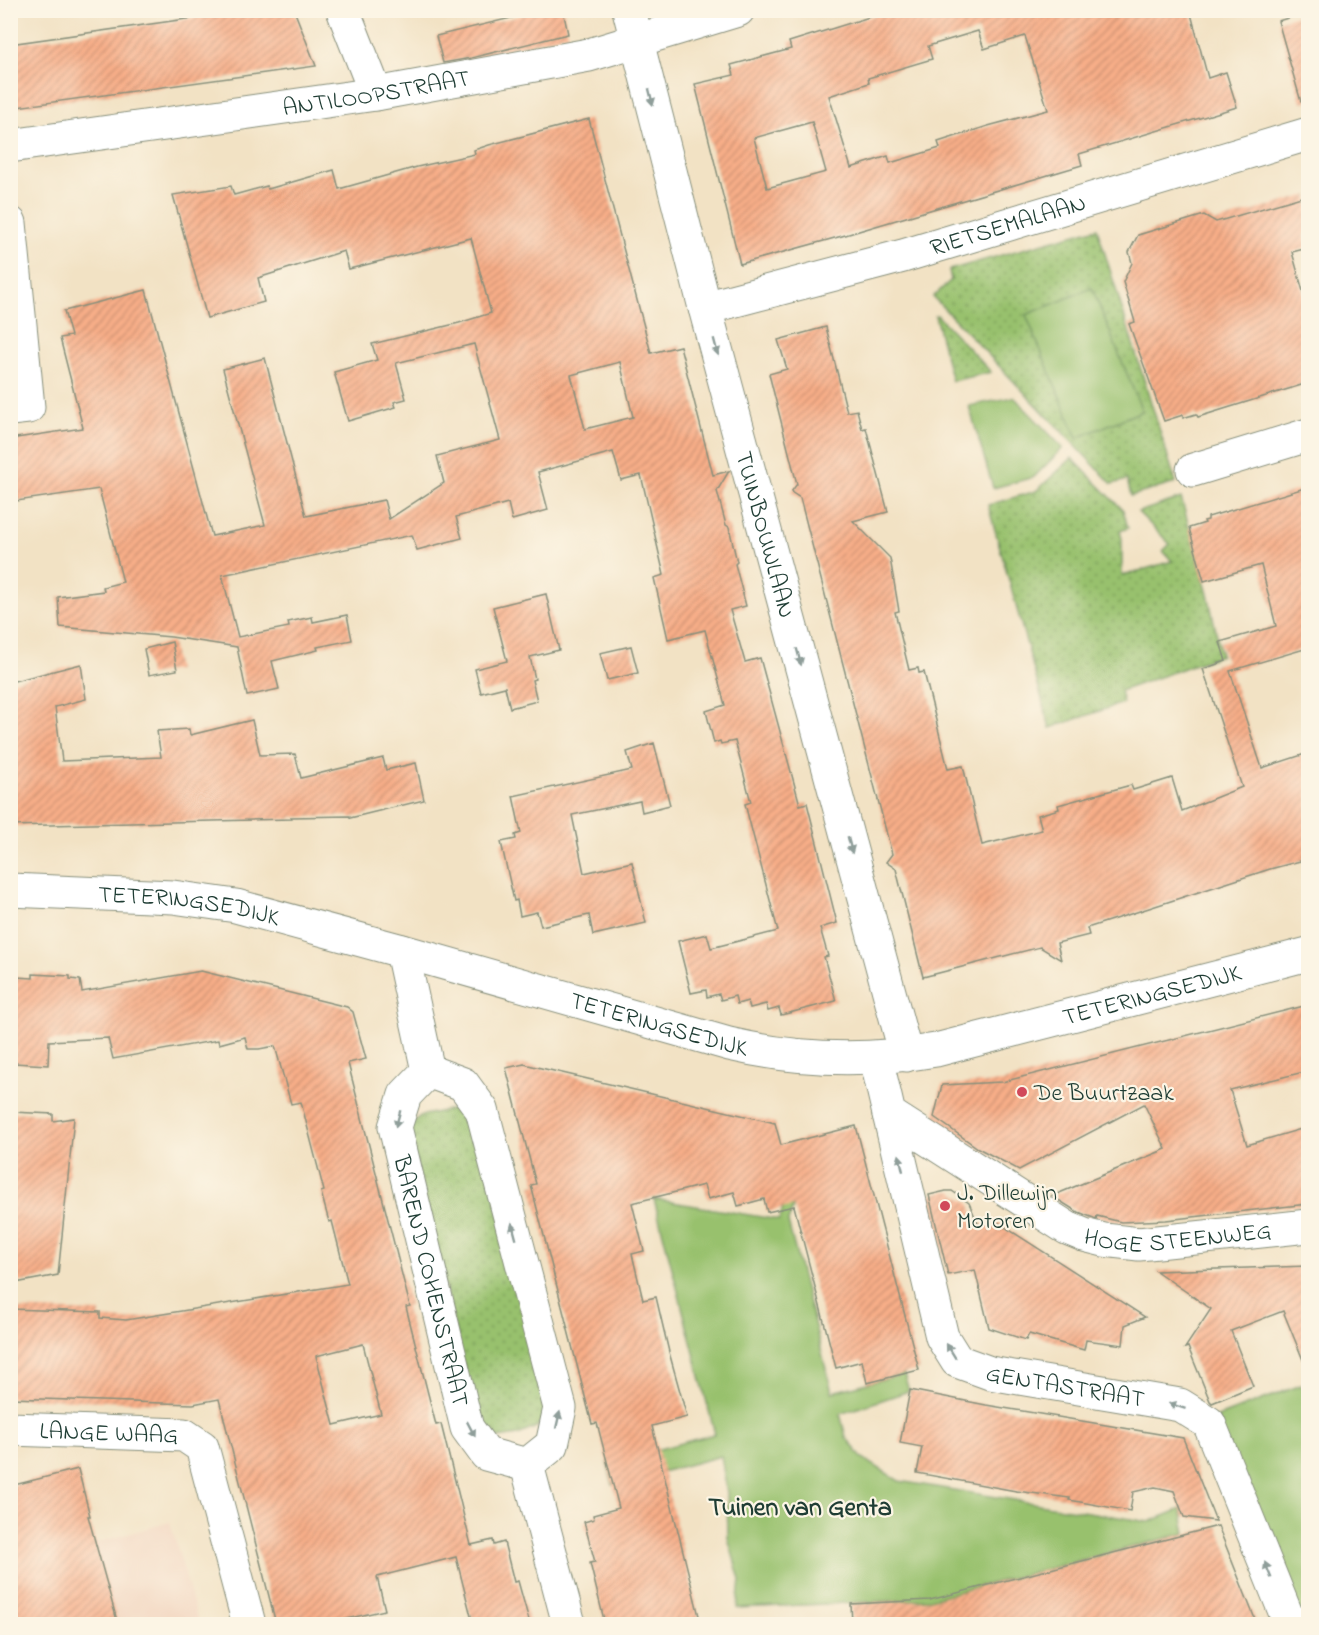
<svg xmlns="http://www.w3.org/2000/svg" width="1319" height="1635" font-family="'Indie Flower',sans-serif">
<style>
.built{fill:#f2d4be}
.grass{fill:url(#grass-dots);stroke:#5c7f50;stroke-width:1.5}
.green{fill:#98c16d;stroke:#5c7f50;stroke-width:1.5}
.building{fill:url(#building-hatch);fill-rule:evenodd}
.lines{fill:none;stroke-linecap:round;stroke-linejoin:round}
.street-casing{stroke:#88907c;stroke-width:35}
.street{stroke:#fff;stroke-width:33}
.oneway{fill:#8f9e9a}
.poi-dot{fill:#d1495b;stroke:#fcf5e5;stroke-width:2}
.labels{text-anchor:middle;stroke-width:4.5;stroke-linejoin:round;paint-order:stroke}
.street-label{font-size:24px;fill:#1f3d34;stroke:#fcf5e5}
.poi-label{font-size:24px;fill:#1f3d34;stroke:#fcf5e5;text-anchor:start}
.neighbourhood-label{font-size:26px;font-weight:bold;fill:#1f3d34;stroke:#fcf5e5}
</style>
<defs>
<pattern id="grass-dots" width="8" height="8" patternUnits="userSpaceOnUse" patternTransform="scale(1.5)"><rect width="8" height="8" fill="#98c16d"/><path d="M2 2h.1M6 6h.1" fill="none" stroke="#7b9e5a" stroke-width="1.8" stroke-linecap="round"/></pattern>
<pattern id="building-hatch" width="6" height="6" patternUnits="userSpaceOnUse" patternTransform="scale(1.5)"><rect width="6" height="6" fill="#f8ae88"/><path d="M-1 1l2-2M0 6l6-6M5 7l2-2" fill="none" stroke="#c88f70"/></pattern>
</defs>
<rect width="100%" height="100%" fill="#fcf5e5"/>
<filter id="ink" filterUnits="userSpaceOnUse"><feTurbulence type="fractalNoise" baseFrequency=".0167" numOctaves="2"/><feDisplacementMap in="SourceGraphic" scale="12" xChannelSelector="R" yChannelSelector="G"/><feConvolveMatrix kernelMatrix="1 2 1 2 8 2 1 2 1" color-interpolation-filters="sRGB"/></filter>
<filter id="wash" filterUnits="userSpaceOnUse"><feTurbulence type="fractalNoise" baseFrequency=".008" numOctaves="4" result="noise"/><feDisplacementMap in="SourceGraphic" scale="24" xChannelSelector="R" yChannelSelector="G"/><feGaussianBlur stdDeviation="1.35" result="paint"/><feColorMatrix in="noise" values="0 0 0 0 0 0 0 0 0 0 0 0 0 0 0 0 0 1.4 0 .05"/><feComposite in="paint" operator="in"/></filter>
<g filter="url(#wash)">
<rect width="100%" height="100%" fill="#f2e2c4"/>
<path class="built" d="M170,1522L199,1624H11V1567Z"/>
<g class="grass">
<path d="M1097,228L1176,483L1131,496L1127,480L1112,484L933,297L951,280L949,270Z"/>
<path d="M937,315L991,372L952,381L935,316Z"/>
<path d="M1072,458L1123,510L1128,528L1120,531L1122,539V576L1172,561L1163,551L1170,544L1138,512L1181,498L1208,594L1221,655L1120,691L1123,703L1050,728L988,505L1036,491Z"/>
<path d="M457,1108L477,1125L549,1411L537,1427L518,1435L498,1438L478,1427L408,1128L420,1116Z"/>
</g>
<g class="green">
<path d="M1092,288L1142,411L1077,438L1026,315Z"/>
<path d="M1014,397L1063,448L1034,477L993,488L969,406Z"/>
<path d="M808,1164L788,1222L832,1392L904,1374L909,1391L840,1414L846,1437L861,1457L899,1481L1149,1522L1181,1509L1186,1533L930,1599L737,1608L740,1580L728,1538L727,1493L721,1456L613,1485L607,1463L715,1434L654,1199L779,1220L791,1184Z"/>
<path d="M1301,1385L1308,1404V1624H1297L1215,1418Z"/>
</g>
<g id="blocks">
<g class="building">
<path d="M250,10H294L316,66L10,108V44Z"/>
<path d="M544,10H563L568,34L471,58L443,63L436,36Z"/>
<path d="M892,10H1190L1208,78L1226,72L1237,107L1079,154L1082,165L842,236L740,264L695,84L734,75L731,65L791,49L789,42ZM978,31L984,49L1025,36L1048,110L988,126L938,142L940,148L890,163L888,156L851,168L829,96L869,83L868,78L932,59L928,46ZM812,122L826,172L767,188L754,138Z"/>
<path d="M1308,12V101L1301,102L1278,21Z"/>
<path d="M589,119L651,353L680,346L713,475L729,471L717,491L726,525L729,527L737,562L735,564L746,606L730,610L745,662L760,658L800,805L807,803L837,923L820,928L828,956L824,957L836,1001L781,1015L779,1008L768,1011L766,1004L750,1008L748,1001L737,1004L735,996L721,1000L719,994L707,997L706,990L691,993L678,941L707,934L711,948L778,931L745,804L751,802L735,741L721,744L720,741L714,743L706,711L725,705L705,630L668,639L654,578L664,575L641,475L621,480L613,452L538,472L548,510L512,520L508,503L456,517L462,538L417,550L412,535L222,575L238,637L289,627L288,622L312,617L313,622L347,615L352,640L317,647L318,650L272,661L279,689L247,696L237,647L171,637L60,627L58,597L104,591L103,587L123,582L99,489L17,501L15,483H10V439L83,428L60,338L71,336L64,311L146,290L212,536L265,525L223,369L265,358L306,516L384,500L389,519L444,483L437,456L500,440L474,344L396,363L406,399L394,402L396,407L348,421L334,372L377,360L372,344L459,323L491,313L471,238L349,269L344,251L258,278L264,302L207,318L173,195L231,186L234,195L267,186L268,189L334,170L339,189L417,167L475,154L474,150L489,145ZM620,362L633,417L585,429L571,375Z"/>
<path d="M1308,195V233L1304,234L1308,248L1292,252L1308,309V383L1198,417L1196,414L1183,418V415L1164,421L1129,324L1135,322L1123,282L1132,263L1129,252L1138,235L1204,215L1216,222Z"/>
<path d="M826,327L847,412L857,410L862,429L866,428L888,512L853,521L890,558L899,611L895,612L909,670L918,668L919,673L924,672L948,769L963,766L982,845L1042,830L1038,815L1059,809L1058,805L1131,785L1133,790L1172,778L1182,811L1242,787L1203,669L1226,661L1220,642L1276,626L1261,565L1204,581L1189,528L1205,523L1204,521L1208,520V517L1308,487V648L1230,671L1262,768L1308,753V859L1270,869L1087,928L1089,935L1057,943L1061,960L1040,947L923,977L896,869L886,862L892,854L800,498L791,492L797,484L769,374L787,369L778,340Z"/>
<path d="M546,594L559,650L530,657L535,679L532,680L537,701L510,708L505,687L481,693L475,669L507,661L493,607Z"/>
<path d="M172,642L177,670L149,675L144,649Z"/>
<path d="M631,646L638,673L607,680L600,653Z"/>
<path d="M81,664L86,699L55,707L62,761L161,757L157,731L189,729L190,735L252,720L260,755L295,754L301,778L383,758L386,770L416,763L424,800L350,818V816L291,817L292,819L10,826V682Z"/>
<path d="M654,743L670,805L642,812L640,801L572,815L584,873L632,862L646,923L593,935L589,915L541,926L537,912L520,916L517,900L514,901L501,842L516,839L515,835L521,833L513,796L632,770L627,752Z"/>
<path d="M201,971L347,1007L353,1012L366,1059L348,1063L410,1306L406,1307L436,1425L441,1424L471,1545L493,1540L494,1545L504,1542L514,1582L518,1581L530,1624H473L456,1557L377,1577L385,1610L325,1624H276L219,1399L193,1404L10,1398V1309L100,1312V1318L126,1320L348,1284L332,1221L329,1222L321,1192L324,1191L301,1102L291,1104L275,1046L259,1049H248L245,1037L219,1044L218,1040L113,1059L108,1038L49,1041L48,1065L14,1063L16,977L33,978V974L70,976V979L80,980L82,992ZM363,1344L381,1414L334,1425L316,1356Z"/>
<path d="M1308,1005V1071L1230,1090L1247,1145L1308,1127V1204L1166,1220L1121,1222L1097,1216L1096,1219L1076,1211L1052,1196L1166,1149L1144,1104L1019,1170L978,1148L934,1117L942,1085L1002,1082Z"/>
<path d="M524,1064L775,1123L781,1145L856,1126L919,1370L867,1383L862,1361L836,1368L794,1206L767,1212L764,1199L738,1206L734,1192L708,1199L704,1185L632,1203L644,1251L632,1254L643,1300L656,1297L669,1352L687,1417L652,1426L701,1624H605L590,1563L595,1562L584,1522L594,1519L593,1515L619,1508L597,1423L592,1424L555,1279L531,1185L536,1184L506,1068Z"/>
<path d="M12,1112L53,1114V1121L74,1118L58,1275L10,1284Z"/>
<path d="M946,1191H952L969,1203L979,1226L994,1220L1145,1317L1125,1325L1123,1345L1086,1340L1084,1350L1029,1334L1026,1340L989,1328L975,1270L948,1275L929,1195Z"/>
<path d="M1308,1266V1372L1283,1311L1231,1331L1253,1386L1212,1403L1210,1401L1188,1347L1185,1348L1211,1309L1156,1271Z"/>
<path d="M910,1390L986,1405L1183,1438L1216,1521L1184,1517L1174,1491L1155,1487L1133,1492L1130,1511L1069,1500L1070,1498L1016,1491L917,1473L922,1447L900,1443Z"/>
<path d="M78,1469L90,1516H88L118,1624H10V1486Z"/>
<path d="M1218,1526L1257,1624H852L851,1604L930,1600Z"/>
</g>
</g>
</g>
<g filter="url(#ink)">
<use href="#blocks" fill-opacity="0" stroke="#88907c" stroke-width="1.5"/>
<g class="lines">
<g class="street-casing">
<g id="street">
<path d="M343,10L376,94"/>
<path id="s1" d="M629,10L705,308L906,1055"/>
<path id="s2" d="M10,146L376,94L589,55L738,10"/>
<path d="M10,223L28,407L10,409"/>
<path id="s3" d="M705,308L903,256L1308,134"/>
<path d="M1193,470L1308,435"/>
<path id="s4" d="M10,890L173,897L236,906L402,951L729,1044C797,1060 866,1062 936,1050L1308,954"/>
<path d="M402,951L428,1071"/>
<path id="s5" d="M876,1058L889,1114L1067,1228L1084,1235L1104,1240L1139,1244L1308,1226"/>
<path id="s6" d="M428,1071L405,1095L395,1127L467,1428L486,1454L527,1465"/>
<path d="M428,1071L463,1084L482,1110L560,1408L552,1445L527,1465"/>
<path id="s7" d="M889,1114L942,1337L957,1361L990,1373L1180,1405L1209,1423L1290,1624"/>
<path id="s8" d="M10,1429L184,1435L202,1447L249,1624"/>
<path d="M527,1465L569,1624"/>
</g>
</g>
<use href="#street" class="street"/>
</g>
<defs><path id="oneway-solid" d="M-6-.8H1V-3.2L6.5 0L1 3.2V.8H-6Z" transform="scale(1.5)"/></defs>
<g class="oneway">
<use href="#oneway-solid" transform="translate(651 97) rotate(76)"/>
<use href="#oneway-solid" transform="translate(716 347) rotate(75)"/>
<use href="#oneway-solid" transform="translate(799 657) rotate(75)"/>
<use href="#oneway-solid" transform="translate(850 845) rotate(75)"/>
<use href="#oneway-solid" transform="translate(398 1119) rotate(105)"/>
<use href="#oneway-solid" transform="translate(901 1163) rotate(-103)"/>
<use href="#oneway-solid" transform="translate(514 1231) rotate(-105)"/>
<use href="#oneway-solid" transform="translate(951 1351) rotate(-122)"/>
<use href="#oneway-solid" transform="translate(1177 1406) rotate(-162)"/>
<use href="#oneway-solid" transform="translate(558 1420) rotate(-77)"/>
<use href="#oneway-solid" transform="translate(471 1429) rotate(62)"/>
<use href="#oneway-solid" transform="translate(1268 1570) rotate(-112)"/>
</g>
</g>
<g class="poi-dot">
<circle cx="1022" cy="1092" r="6"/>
<circle cx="945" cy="1206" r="6"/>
</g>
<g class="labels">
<g class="street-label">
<text dy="8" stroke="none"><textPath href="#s2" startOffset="370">ANTILOOPSTRAAT</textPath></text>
<text dy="8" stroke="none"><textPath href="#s3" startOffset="314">RIETSEMALAAN</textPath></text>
<text dy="8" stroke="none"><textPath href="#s1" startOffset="542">TUINBOUWLAAN</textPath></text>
<text dy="8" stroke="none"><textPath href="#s4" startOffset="180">TETERINGSEDIJK</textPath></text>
<text dy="8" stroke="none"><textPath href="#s4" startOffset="1170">TETERINGSEDIJK</textPath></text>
<text dy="8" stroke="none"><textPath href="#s4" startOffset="666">TETERINGSEDIJK</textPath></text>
<text dy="8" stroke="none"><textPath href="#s5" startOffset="382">HOGE STEENWEG</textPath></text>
<text dy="8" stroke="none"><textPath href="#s6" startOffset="225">BAREND COHENSTRAAT</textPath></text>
<text dy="8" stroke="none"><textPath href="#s7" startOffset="369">GENTASTRAAT</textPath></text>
<text dy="8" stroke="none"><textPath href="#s8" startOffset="99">LANGE WAAG</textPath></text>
</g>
<g class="poi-label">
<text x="1034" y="1100">De Buurtzaak</text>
<text x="957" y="1200">J. Dillewijn<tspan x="957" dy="28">Motoren</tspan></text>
</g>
<g class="neighbourhood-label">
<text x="800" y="1515">Tuinen van Genta</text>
</g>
</g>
<rect width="1319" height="1635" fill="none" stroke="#fcf5e5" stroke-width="36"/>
</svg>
